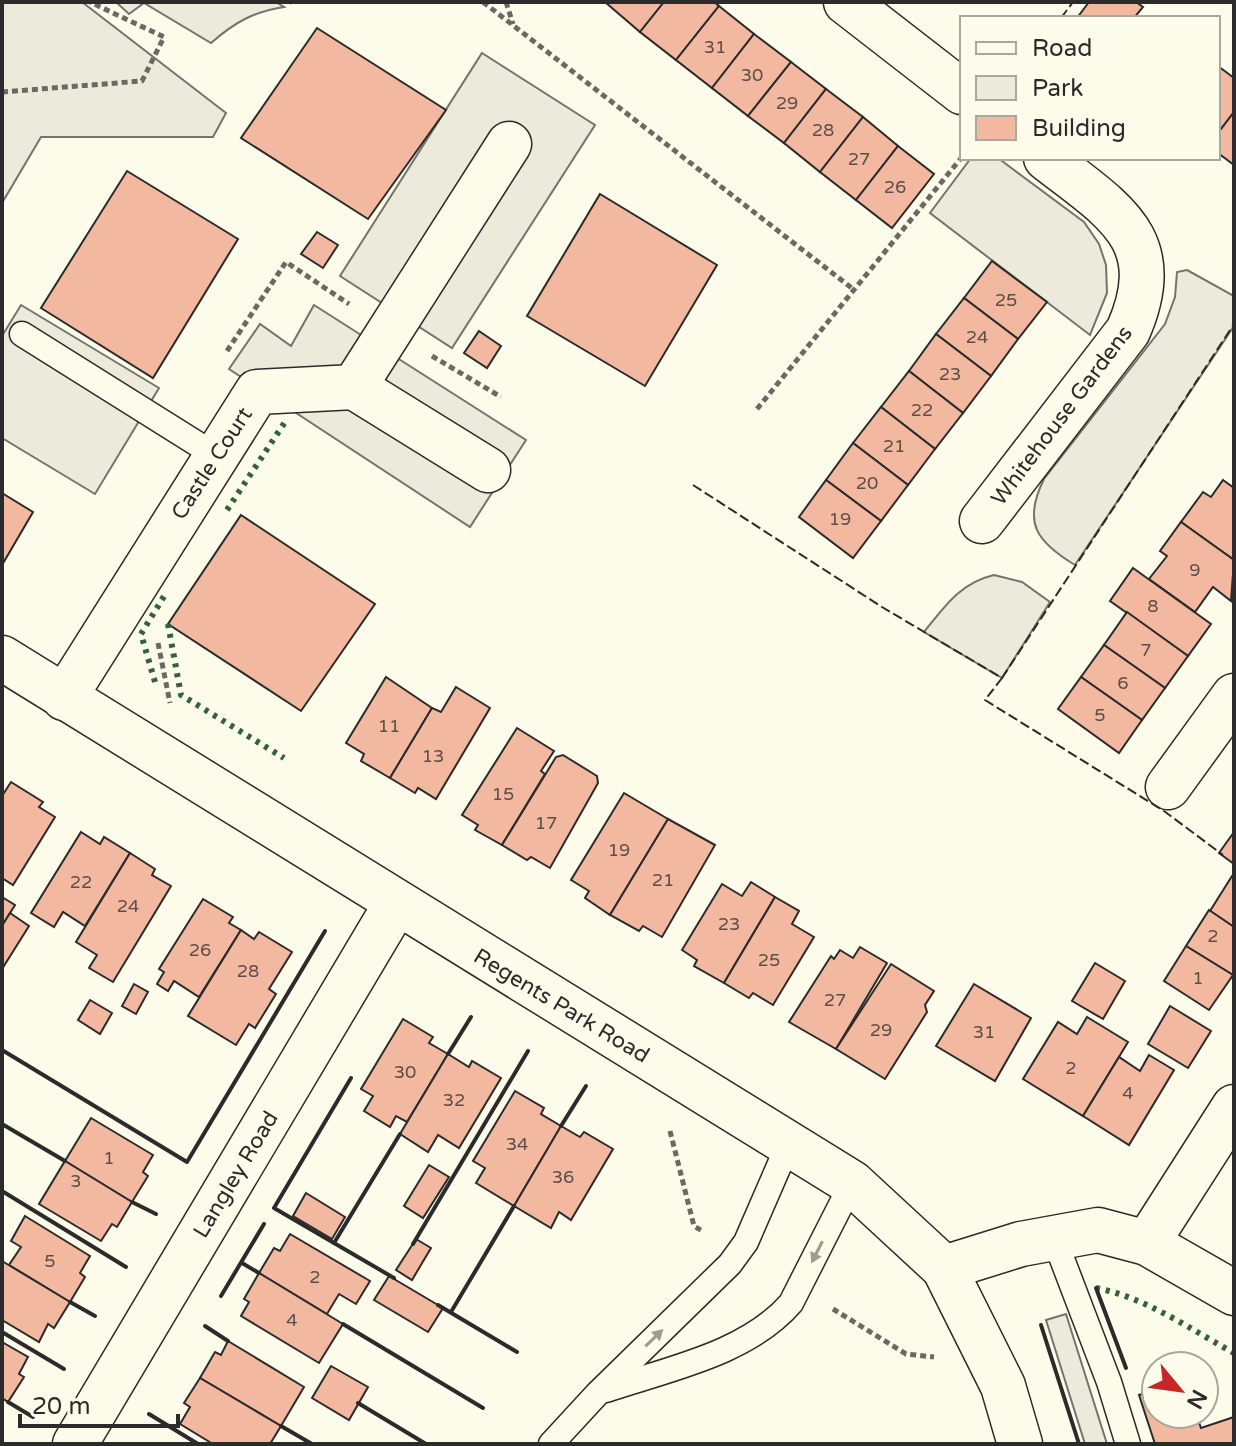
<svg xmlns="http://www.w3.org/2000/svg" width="1236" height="1446" font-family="'Varela Round',sans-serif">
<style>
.green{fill:#ecebdb;stroke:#74746e;stroke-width:2}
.parking{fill:#eceadb;stroke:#74746e;stroke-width:2}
.building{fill:#f2b8a0;stroke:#2b2b2b;stroke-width:2}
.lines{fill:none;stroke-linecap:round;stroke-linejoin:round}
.lane-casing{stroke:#2b2b2b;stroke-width:27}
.street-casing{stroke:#2b2b2b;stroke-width:47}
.secondary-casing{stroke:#2b2b2b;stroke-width:47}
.path{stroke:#6a6964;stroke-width:5;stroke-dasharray:6 4;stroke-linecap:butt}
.lane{stroke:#fdfbea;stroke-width:24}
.street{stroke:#fdfbea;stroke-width:44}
.secondary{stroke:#fdfbea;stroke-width:44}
.hedge{stroke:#34623c;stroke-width:6;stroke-dasharray:4 6;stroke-linecap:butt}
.fence{stroke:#2b2b2b;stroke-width:2;stroke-dasharray:10 4;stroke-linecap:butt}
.wall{stroke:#2b2b2b;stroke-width:4}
.oneway{fill:#9e9d94}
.labels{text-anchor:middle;stroke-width:6;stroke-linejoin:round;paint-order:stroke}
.number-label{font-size:18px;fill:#5d4e48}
.street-label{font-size:22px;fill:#2b2b2b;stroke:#fdfbea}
</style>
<rect width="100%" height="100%" fill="#fdfbea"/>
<g class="green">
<path d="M2,2H82L226,113L213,137H41L2,203Z"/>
<path d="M116,2H276L284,7C253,12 235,22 211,43L144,3L129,14Z"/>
<path d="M971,158H998L1084,222L1099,244L1106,265L1107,293L1090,335L930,213Z"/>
<path d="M1187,270L1234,296V326L1075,565C1037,542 1022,523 1044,479L1165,324L1175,297L1177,272Z"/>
<path d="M994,575L1022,582L1050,602L1002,678L924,632C945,606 960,583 994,575Z"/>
</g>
<g class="parking">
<path d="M482,53L595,125L452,348L340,276Z"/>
<path d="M21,305L159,388L95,494L2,438V336Z"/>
<path d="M314,305L526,440L470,527L229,369L260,324L291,346Z"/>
<path d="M1066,1314L1107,1444H1085L1046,1320Z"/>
</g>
<g class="building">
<path d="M605,2H664L640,32Z"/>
<path d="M664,2H714L719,6L676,60L640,32Z"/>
<path d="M1089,2H1136L1143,7L1134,18H1077Z"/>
<path d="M719,6L754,34L712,88L676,60Z"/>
<path d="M317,28L446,110L368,219L241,138Z"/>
<path d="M754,34L791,62L748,116L712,88Z"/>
<path d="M791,62L826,89L784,143L748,116Z"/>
<path d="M1218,66L1234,78V112L1218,133Z"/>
<path d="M826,89L863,117L820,172L784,143Z"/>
<path d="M1234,112V165L1218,153V133Z"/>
<path d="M863,117L898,146L856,200L820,172Z"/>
<path d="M898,146L934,174L892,228L856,200Z"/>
<path d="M127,171L238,239L153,378L41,308Z"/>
<path d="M600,194L717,265L645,386L527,316Z"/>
<path d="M317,232L338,245L323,268L301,254Z"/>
<path d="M992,261L1047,302L1018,339L964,298Z"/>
<path d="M964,298L1018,339L991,376L936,334Z"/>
<path d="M479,331L501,346L487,368L464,353Z"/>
<path d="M936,334L991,376L963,413L909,371Z"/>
<path d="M909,371L963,413L935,449L881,407Z"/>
<path d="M881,407L935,449L908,485L853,443Z"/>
<path d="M853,443L908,485L881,521L826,480Z"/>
<path d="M826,480L881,521L853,558L799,517Z"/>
<path d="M1223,480L1234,488V560L1181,522L1203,492L1211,497Z"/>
<path d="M2,493L33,512L2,565Z"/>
<path d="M241,515L375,604L301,711L168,624Z"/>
<path d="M1181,522L1234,560L1231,601L1213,587L1195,612L1149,579L1167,556L1160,551Z"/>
<path d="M1133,568L1211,624L1188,656L1110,601Z"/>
<path d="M1127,612L1188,656L1165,688L1104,645Z"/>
<path d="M1104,645L1165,688L1142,720L1081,677Z"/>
<path d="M386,677L432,708L390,778L361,761L364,754L346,743Z"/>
<path d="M1081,677L1142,720L1119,753L1058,709Z"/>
<path d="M456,687L490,708L436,799L418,788L415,793L390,778L432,708L441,712Z"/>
<path d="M517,728L554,751L541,771L545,774L502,845L475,830L478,825L462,815Z"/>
<path d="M563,755L597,776L598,783L550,868L531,857L527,860L502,845L556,757Z"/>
<path d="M11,782L43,802L39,807L55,817L13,885L2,878V796Z"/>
<path d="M624,793L668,819L610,915L585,898L589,891L571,880Z"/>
<path d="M668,819L715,845L662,937L643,926L639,931L610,915Z"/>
<path d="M81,832L100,844L104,837L130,853L85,926L63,912L54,927L31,913Z"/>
<path d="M1234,832V864L1219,853Z"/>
<path d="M130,853L155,869L152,875L171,886L113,982L89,968L97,955L76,942Z"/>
<path d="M1232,876L1234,877V927L1210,911Z"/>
<path d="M751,882L775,897L724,983L694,966L697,960L682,950L722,884L742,896Z"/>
<path d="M2,897L15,905L2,926Z"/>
<path d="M775,897L799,911L792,924L814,937L773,1005L753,993L749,998L724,983Z"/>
<path d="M203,899L233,917L229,923L241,930L199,997L174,981L168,991L157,984L164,972L159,969Z"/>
<path d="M1209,910L1234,927L1233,975L1186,946Z"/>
<path d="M10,913L29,926L2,969V926Z"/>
<path d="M241,930L254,939L259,932L292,952L269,989L276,994L255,1028L249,1024L236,1045L188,1016Z"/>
<path d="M1186,946L1233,975L1209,1010L1164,981Z"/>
<path d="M860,947L887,963L836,1049L789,1022L831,956L834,959L840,950L853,958Z"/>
<path d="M1095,963L1125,981L1103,1019L1072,1001Z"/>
<path d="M891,964L934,991L925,1005L927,1012L885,1079L836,1049Z"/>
<path d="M134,984L148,992L136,1014L122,1006Z"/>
<path d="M974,984L1031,1018L995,1081L936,1046Z"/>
<path d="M90,1000L112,1013L100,1034L78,1020Z"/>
<path d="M1170,1006L1211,1031L1188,1068L1148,1044Z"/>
<path d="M1087,1017L1128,1042L1083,1116L1023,1079L1058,1022L1077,1034Z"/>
<path d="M403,1019L433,1037L429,1043L448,1054L407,1122L396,1116L390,1127L364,1111L373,1096L361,1089Z"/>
<path d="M448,1054L469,1067L472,1061L501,1078L459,1148L438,1135L428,1152L400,1134Z"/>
<path d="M1149,1055L1174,1070L1129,1145L1083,1116L1119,1057L1140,1071Z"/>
<path d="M515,1091L544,1108L541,1114L561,1126L514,1206L476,1183L485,1168L473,1161Z"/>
<path d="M91,1118L153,1155L143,1172L148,1176L132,1202L65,1161Z"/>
<path d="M561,1126L580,1137L584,1132L613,1149L571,1220L559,1212L551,1228L514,1206Z"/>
<path d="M65,1161L132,1202L117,1227L112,1224L101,1241L39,1204Z"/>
<path d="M429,1165L449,1177L423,1218L404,1206Z"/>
<path d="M306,1193L345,1217L332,1239L293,1216Z"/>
<path d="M25,1216L90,1256L80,1273L85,1277L70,1302L9,1265L21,1247L11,1241Z"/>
<path d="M290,1234L370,1281L356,1304L339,1294L327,1314L259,1273L274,1248L280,1251Z"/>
<path d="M416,1239L431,1248L412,1280L396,1270Z"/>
<path d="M2,1261L70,1302L54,1328L48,1324L39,1342L2,1320Z"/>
<path d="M259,1273L343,1324L319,1363L241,1316L249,1302L244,1299Z"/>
<path d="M389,1276L443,1308L428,1332L374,1300Z"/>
<path d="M228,1341L304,1387L281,1426L200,1378L215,1352L221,1355Z"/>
<path d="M2,1342L28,1357L19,1374L24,1377L8,1402L2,1398Z"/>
<path d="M331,1366L368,1387L349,1420L312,1398Z"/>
<path d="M200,1378L281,1426L270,1444H213L180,1424L190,1407L184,1403Z"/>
<path d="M1156,1390V1414H1196L1201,1428L1234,1417V1444H1155L1139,1395Z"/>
</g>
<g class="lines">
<g class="lane-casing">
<g id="lane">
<path d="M22,334L215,455"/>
<path d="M1054,1238L1109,1382L1128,1444"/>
<path d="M606,1390C667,1369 747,1354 791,1303L852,1183"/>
<path d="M551,1444L598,1393L730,1264L746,1242L789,1143"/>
</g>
</g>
<g class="street-casing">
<g id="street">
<path d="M846,2L962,92"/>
<path d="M354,387L488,470"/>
<path d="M982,521L1128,331C1169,238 1112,210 1046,158"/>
<path d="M64,698L257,392L354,387L509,144"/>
<path d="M1168,787L1234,696"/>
<path d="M1147,1243L1234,1107"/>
<path d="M944,1268L1021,1244L1098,1230L1147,1243L1234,1293"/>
<path d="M75,1444L396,904"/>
</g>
</g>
<g class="secondary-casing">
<path id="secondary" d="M2,658L852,1183L944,1268L1003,1386L1020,1444"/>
</g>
<g class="path">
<path d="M290,2H291"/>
<path d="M483,2L853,289"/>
<path d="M506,2L513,24"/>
<path d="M2,92L142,81L164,37L90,2"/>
<path d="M227,351L286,262L349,304"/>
<path d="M432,356L501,397"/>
<path d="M757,409L962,157"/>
<path d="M158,643L170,703"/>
<path d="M670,1131L694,1226L704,1232"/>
<path d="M833,1309L906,1354L934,1357"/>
</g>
<use href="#lane" class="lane"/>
<use href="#street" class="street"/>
<use href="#secondary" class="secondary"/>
<g class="hedge">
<path d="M227,510L287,419"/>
<path d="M168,624L181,695L284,758"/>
<path d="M155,682L141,634L166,593"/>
<path d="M1096,1288C1145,1297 1190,1329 1234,1353"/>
</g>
<g class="fence">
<path d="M1061,18L1073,2"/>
<path d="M693,485L882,607L1002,678L985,700L1164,811L1223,855"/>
<path d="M1002,678L1234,324"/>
</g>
<g class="wall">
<path d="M2,1050L187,1162L325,931"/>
<path d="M448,1054L471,1017"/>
<path d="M351,1078L274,1208L394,1278"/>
<path d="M2,1124L65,1161"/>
<path d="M561,1126L586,1086"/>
<path d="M2,1191L126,1267"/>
<path d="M132,1202L156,1214"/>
<path d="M334,1243L400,1134"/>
<path d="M413,1244L528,1051"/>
<path d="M242,1263L259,1273"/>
<path d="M1096,1288L1126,1368"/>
<path d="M221,1296L264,1224"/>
<path d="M70,1302L95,1316"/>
<path d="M438,1305L517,1352"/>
<path d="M451,1312L514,1206"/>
<path d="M343,1324L483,1408"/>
<path d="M1041,1325L1079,1444"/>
<path d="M205,1326L228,1341"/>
<path d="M2,1332L64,1369"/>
<path d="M8,1402L33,1417"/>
<path d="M358,1403L426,1444"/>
<path d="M149,1414L198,1444"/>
<path d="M281,1426L312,1444"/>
</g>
</g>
<defs><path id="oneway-solid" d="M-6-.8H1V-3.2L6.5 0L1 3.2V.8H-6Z" transform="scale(2)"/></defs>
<g class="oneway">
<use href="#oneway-solid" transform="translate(817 1252) rotate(117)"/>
<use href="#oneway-solid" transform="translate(654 1338) rotate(-44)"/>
</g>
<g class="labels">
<g class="number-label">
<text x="715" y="53">31</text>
<text x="752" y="81">30</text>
<text x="787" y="109">29</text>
<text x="823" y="136">28</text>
<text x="859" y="165">27</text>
<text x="895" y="193">26</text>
<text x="1006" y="306">25</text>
<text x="977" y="343">24</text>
<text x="950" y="380">23</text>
<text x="922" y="416">22</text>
<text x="894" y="452">21</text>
<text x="867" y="489">20</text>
<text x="840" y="525">19</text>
<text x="1195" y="576">9</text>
<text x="1153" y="612">8</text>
<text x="1146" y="656">7</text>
<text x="1123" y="689">6</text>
<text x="1100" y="721">5</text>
<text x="389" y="732">11</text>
<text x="433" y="762">13</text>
<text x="503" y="800">15</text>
<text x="546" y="829">17</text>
<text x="619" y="856">19</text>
<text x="663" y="886">21</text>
<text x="81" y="888">22</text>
<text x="128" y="912">24</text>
<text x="729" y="930">23</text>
<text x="1213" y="942">2</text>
<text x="200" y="956">26</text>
<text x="769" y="966">25</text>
<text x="248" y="977">28</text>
<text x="1198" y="984">1</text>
<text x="835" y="1006">27</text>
<text x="881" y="1036">29</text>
<text x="984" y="1038">31</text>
<text x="1071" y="1074">2</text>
<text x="405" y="1078">30</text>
<text x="1128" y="1099">4</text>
<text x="454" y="1106">32</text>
<text x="517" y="1150">34</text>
<text x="109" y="1164">1</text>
<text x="563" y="1183">36</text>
<text x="76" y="1187">3</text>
<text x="50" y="1267">5</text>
<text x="315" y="1283">2</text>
<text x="292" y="1326">4</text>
</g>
<g class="street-label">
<text transform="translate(1061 415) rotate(-53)" y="8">Whitehouse Gardens</text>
<text transform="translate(211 463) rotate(-57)" y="8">Castle Court</text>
<text transform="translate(562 1005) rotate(31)" y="8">Regents Park Road</text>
<text transform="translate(235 1174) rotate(-59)" y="8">Langley Road</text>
</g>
</g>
<rect width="1236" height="1446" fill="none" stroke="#2b2b2b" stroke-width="8"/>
<rect x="960" y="16" width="260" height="144" fill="#fdfbea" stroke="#a9a89e" stroke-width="2"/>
<rect x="976" y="42" width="40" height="12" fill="#fdfbea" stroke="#a9a89e" stroke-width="2"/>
<text x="1032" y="56" font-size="24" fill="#2b2b2b">Road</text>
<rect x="976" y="76" width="40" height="24" fill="#ecebdb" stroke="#a9a89e" stroke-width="2"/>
<text x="1032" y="96" font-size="24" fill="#2b2b2b">Park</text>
<rect x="976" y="116" width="40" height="24" fill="#f2b8a0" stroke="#a9a89e" stroke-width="2"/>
<text x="1032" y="136" font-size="24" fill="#2b2b2b">Building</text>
<g transform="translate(1180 1390) rotate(119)"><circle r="38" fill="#fdfbea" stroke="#a9a89e" stroke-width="2"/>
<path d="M0-6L14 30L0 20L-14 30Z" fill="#c62828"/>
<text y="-12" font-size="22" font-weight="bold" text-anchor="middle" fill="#2b2b2b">N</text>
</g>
<path d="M20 1414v12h158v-12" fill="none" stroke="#2b2b2b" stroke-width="4"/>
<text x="32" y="1414" font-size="24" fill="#2b2b2b" stroke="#fdfbea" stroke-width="6" paint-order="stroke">20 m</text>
</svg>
